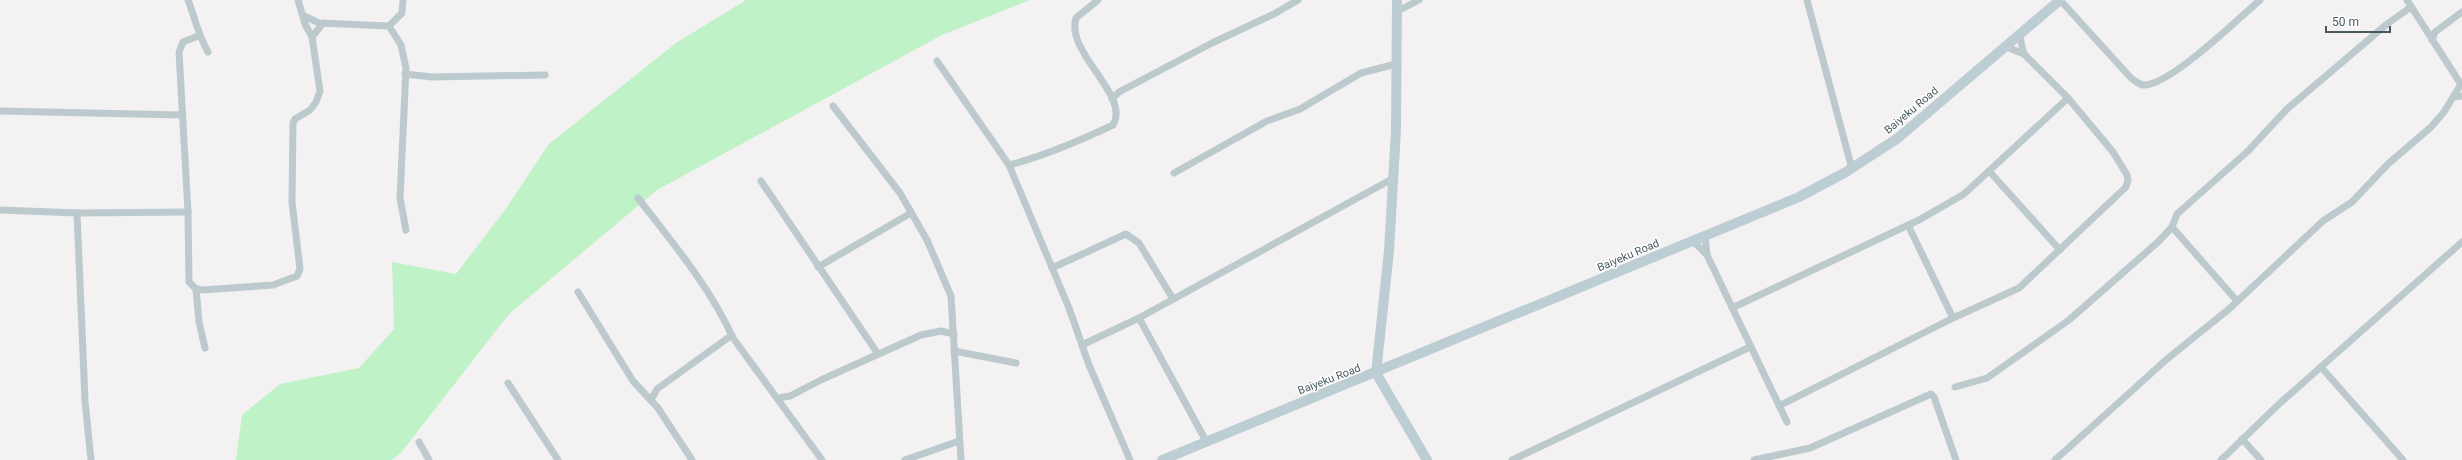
<svg xmlns="http://www.w3.org/2000/svg" width="2462" height="460" font-family="Roboto,sans-serif">
<style>
.green{fill:#bff2c7}
.lines{fill:none;stroke-linecap:round;stroke-linejoin:round}
.street{stroke:#bccace;stroke-width:7}
.secondary{stroke:#bccdd4;stroke-width:10}
.labels{text-anchor:middle;stroke-width:3;stroke-linejoin:round;paint-order:stroke}
.street-label{font-size:11px;fill:#485a60;stroke:#fff}
</style>
<rect width="100%" height="100%" fill="#f4f1f2"/>
<path class="green" d="M746,0H1030L942,35L657,190L509,314L400,454L391,460H236L242,415L280,384L359,368L394,329L392,262L456,274L505,210L548,145L676,43Z"/>
<g class="lines">
<g class="street">
<path d="M188,0C195,18 198,35 208,52"/>
<path d="M1807,0L1852,169"/>
<path d="M2060,0L2131,78C2138,83 2142,87 2150,84C2178,77 2236,21 2260,0"/>
<path d="M2407,0L2462,86"/>
<path d="M1396,12L1419,0"/>
<path d="M304,16L319,23L389,26L402,13L403,0"/>
<path d="M389,26L401,45L406,68L400,198L406,230"/>
<path d="M2019,34L2024,54"/>
<path d="M198,36L183,42L179,52L188,212L189,282L195,288L202,290L273,285L297,276L300,269L292,202L293,123L295,119L310,110L316,102L320,91L312,37L305,24L298,0"/>
<path d="M312,37L323,23"/>
<path d="M2432,40L2435,32L2462,12"/>
<path d="M937,61L1009,165L1069,308L1089,365L1130,460"/>
<path d="M405,74L432,77L545,75"/>
<path d="M2454,97L2462,96"/>
<path d="M1112,99L1119,92L1212,43L1274,14L1298,0"/>
<path d="M833,106L900,193L927,240L951,296L961,460"/>
<path d="M0,111L182,115"/>
<path d="M1009,165C1045,156 1079,141 1113,125C1131,95 1065,53 1076,18L1098,0"/>
<path d="M1989,171L2060,250"/>
<path d="M1174,173L1267,121L1300,109L1361,73L1396,64"/>
<path d="M761,181L878,354"/>
<path d="M638,198C672,242 710,287 733,338L822,460"/>
<path d="M0,210L77,213L188,212"/>
<path d="M77,213L85,401L91,460"/>
<path d="M1908,225L1953,318"/>
<path d="M2172,227L2237,301"/>
<path d="M1705,236L1707,255"/>
<path d="M1693,241L1707,255L1787,422"/>
<path d="M818,267L911,213"/>
<path d="M1052,268L1126,234L1139,243L1173,299"/>
<path d="M196,289L199,322L205,348"/>
<path d="M578,292L633,381L658,408L692,460"/>
<path d="M1732,308L1919,220L1964,194L2068,98"/>
<path d="M1139,318L1206,441"/>
<path d="M1082,345L1139,318L1392,179"/>
<path d="M954,351L1016,363"/>
<path d="M2321,367L2403,460"/>
<path d="M508,383L558,460"/>
<path d="M1955,387L1987,378L2069,320L2158,242L2172,227L2177,214L2248,151L2287,109L2387,24L2411,7"/>
<path d="M778,398L790,396L823,379L921,335L941,331L954,334"/>
<path d="M651,400L657,389L732,335"/>
<path d="M1779,406L1953,318L2019,288L2126,187L2128,180L2127,175L2113,152L2068,98L2024,54L2004,46"/>
<path d="M2242,439L2261,460"/>
<path d="M419,442L429,460"/>
<path d="M905,460L959,441"/>
<path d="M1512,460L1750,347"/>
<path d="M1754,460L1810,448L1931,394L1934,397L1956,460"/>
<path d="M2055,460L2167,359L2229,309L2323,221L2352,202L2388,164L2431,127L2444,112L2461,84"/>
<path d="M2221,460L2279,404L2462,242"/>
</g>
<g class="secondary">
<path d="M1397,0L1396,130L1389,251L1376,373L1427,460"/>
<path d="M1162,460L1799,197L1846,172L1898,138L2060,0"/>
</g>
</g>
<g class="labels">
<g class="street-label">
<text transform="translate(1911 110) rotate(-40)" y="4">Baiyeku Road</text>
<text transform="translate(1628 255) rotate(-23)" y="4">Baiyeku Road</text>
<text transform="translate(1329 379) rotate(-21)" y="4">Baiyeku Road</text>
</g>
</g>
<path d="M2326 26v6h64v-6" fill="none" stroke="#485a60" stroke-width="2"/>
<text x="2332" y="26" font-size="12" fill="#485a60" stroke="#ffffff" stroke-width="3" paint-order="stroke">50 m</text>
</svg>
